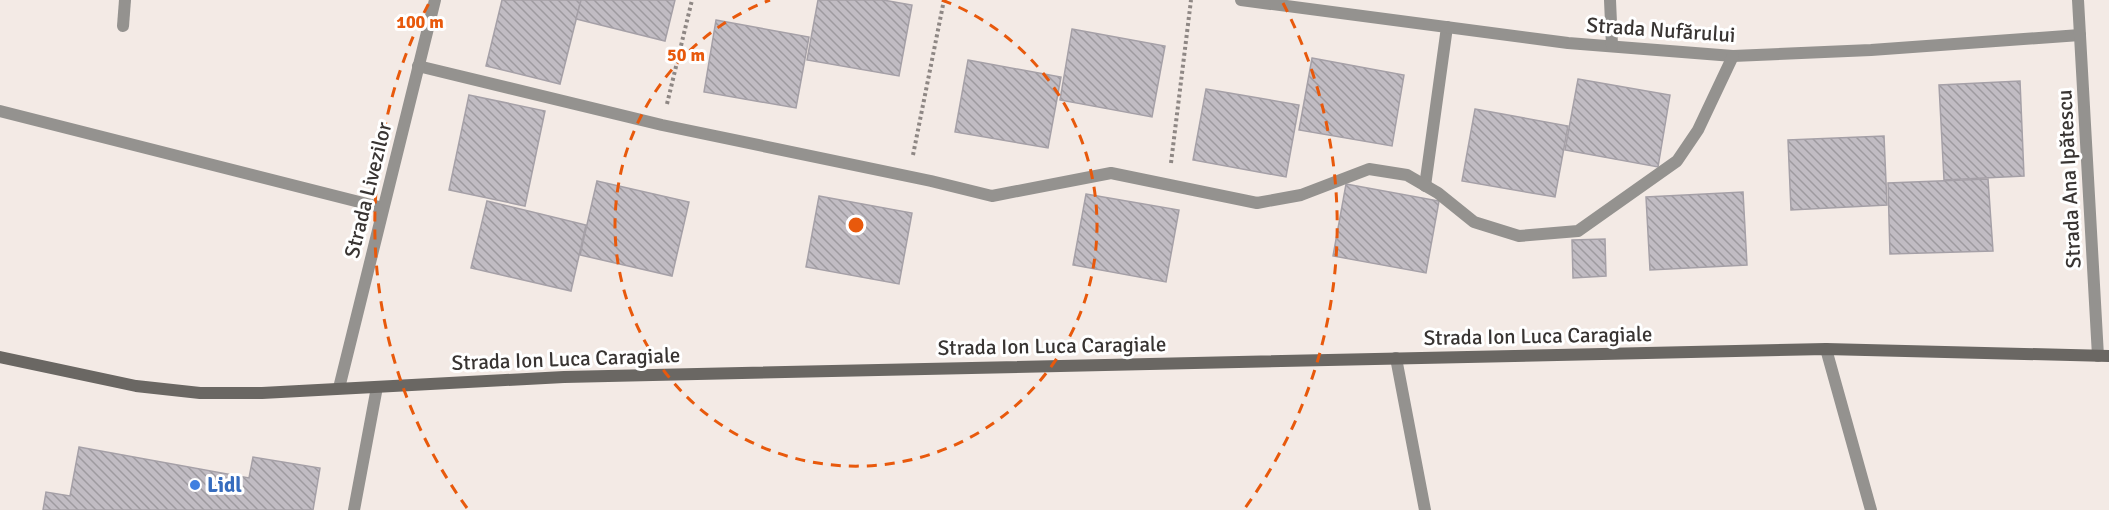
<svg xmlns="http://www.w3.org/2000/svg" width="2109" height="510" font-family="Signika,sans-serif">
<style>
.building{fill:url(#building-back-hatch);stroke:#a5a0a7;stroke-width:1.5}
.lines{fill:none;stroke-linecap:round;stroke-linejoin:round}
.path{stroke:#8e8784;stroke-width:4;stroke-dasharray:3 3;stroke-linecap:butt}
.lane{stroke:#94928f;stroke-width:12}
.street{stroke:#94928f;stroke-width:12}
.secondary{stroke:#6a6763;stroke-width:12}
.ring{fill:none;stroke:#e8590c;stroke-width:3;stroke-dasharray:10 8}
.shop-dot{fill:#3f7fe0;stroke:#fff;stroke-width:2}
.labels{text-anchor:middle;stroke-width:6;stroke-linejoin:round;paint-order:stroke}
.street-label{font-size:21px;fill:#383432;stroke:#fff}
.shop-label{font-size:21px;font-weight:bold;fill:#366cbe;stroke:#fff;text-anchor:start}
.centre{fill:#e8590c;stroke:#fff;stroke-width:3}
.ring-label{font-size:18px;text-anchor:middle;font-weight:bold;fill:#e8590c;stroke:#fff;stroke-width:6;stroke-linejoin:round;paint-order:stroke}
</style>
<defs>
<pattern id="building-back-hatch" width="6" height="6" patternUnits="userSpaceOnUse" patternTransform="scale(1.5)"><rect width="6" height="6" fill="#c1bcc3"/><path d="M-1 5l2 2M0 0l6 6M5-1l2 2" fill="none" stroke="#9e9a9f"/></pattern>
</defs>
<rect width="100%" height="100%" fill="#f3eae5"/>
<g class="building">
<path d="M502,0H581L560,84L486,66Z"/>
<path d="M581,0H675L665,41L576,19Z"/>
<path d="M818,0H883L912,5L899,76L807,60Z"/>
<path d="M716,20L809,37L796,108L704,92Z"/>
<path d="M1072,29L1165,46L1152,117L1060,100Z"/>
<path d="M1312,58L1404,75L1392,146L1299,130Z"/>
<path d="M968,60L1061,77L1048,148L955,132Z"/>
<path d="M1578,79L1670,95L1658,167L1565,150Z"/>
<path d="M2020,81L2024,176L1944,180L1939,85Z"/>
<path d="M1206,89L1299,105L1286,177L1193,160Z"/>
<path d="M469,95L545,111L525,206L449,190Z"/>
<path d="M1475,109L1568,126L1555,197L1462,181Z"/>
<path d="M1884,136L1887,205L1791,210L1788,140Z"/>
<path d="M1988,179L1993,251L1890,254L1888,183Z"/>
<path d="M597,181L689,202L672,276L580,255Z"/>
<path d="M1346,184L1439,201L1426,273L1333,256Z"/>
<path d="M1743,192L1747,265L1650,270L1646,197Z"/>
<path d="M1086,194L1179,210L1166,282L1073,265Z"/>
<path d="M819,196L912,213L899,284L806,267Z"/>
<path d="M487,201L586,225L571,291L471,268Z"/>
<path d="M1605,239L1606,276L1573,278L1572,240Z"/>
<path d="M79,447L249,478L253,457L320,468L313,510H43L46,492L70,496Z"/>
</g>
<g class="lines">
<g class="path">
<path d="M667,104L692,0"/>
<path d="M913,155L944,0"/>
<path d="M1171,163L1191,0"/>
</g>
<g class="lane">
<path d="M123,26L125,0"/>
<path d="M0,111L383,208"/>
<path d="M1425,186L1447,27"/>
<path d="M354,510L377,387"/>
</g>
<g class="street">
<path d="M1241,0L1568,43L1733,56L1871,50L2080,35"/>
<path d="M1610,0L1612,46"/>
<path d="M2078,0L2098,356"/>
<path d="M418,66L662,125L931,181L992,196L1111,173L1257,203L1301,195L1369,169L1407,175L1438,193L1474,222L1519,236L1578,231L1677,161L1698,130L1733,56"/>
<path d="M1826,349L1871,510"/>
<path d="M1396,358L1425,510"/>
<path d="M339,388L435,0"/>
</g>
<path class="secondary" d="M0,357L136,386L200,393H262L564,377L1826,349L2109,356"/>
</g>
<g class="ring">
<path d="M942 0A241 241 0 1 1 770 0"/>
<path d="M467 508A481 481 0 0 1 429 3M1283 3A481 481 0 0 1 1245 508"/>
</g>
<circle class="shop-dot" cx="195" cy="485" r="6"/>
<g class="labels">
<g class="street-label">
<text transform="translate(1661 30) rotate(4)" y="7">Strada Nufărului</text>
<text transform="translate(2069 179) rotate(-93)" y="7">Strada Ana Ipătescu</text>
<text transform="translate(368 190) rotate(-76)" y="7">Strada Livezilor</text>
<text transform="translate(1538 336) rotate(-1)" y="7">Strada Ion Luca Caragiale</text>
<text transform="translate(1052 346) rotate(-1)" y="7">Strada Ion Luca Caragiale</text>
<text transform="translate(566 359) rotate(-2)" y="7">Strada Ion Luca Caragiale</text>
</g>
<g class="shop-label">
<text x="207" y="492">Lidl</text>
</g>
</g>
<circle cx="856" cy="225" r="9" class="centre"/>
<g class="ring-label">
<text x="420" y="28">100 m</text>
<text x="686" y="61">50 m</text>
</g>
</svg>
